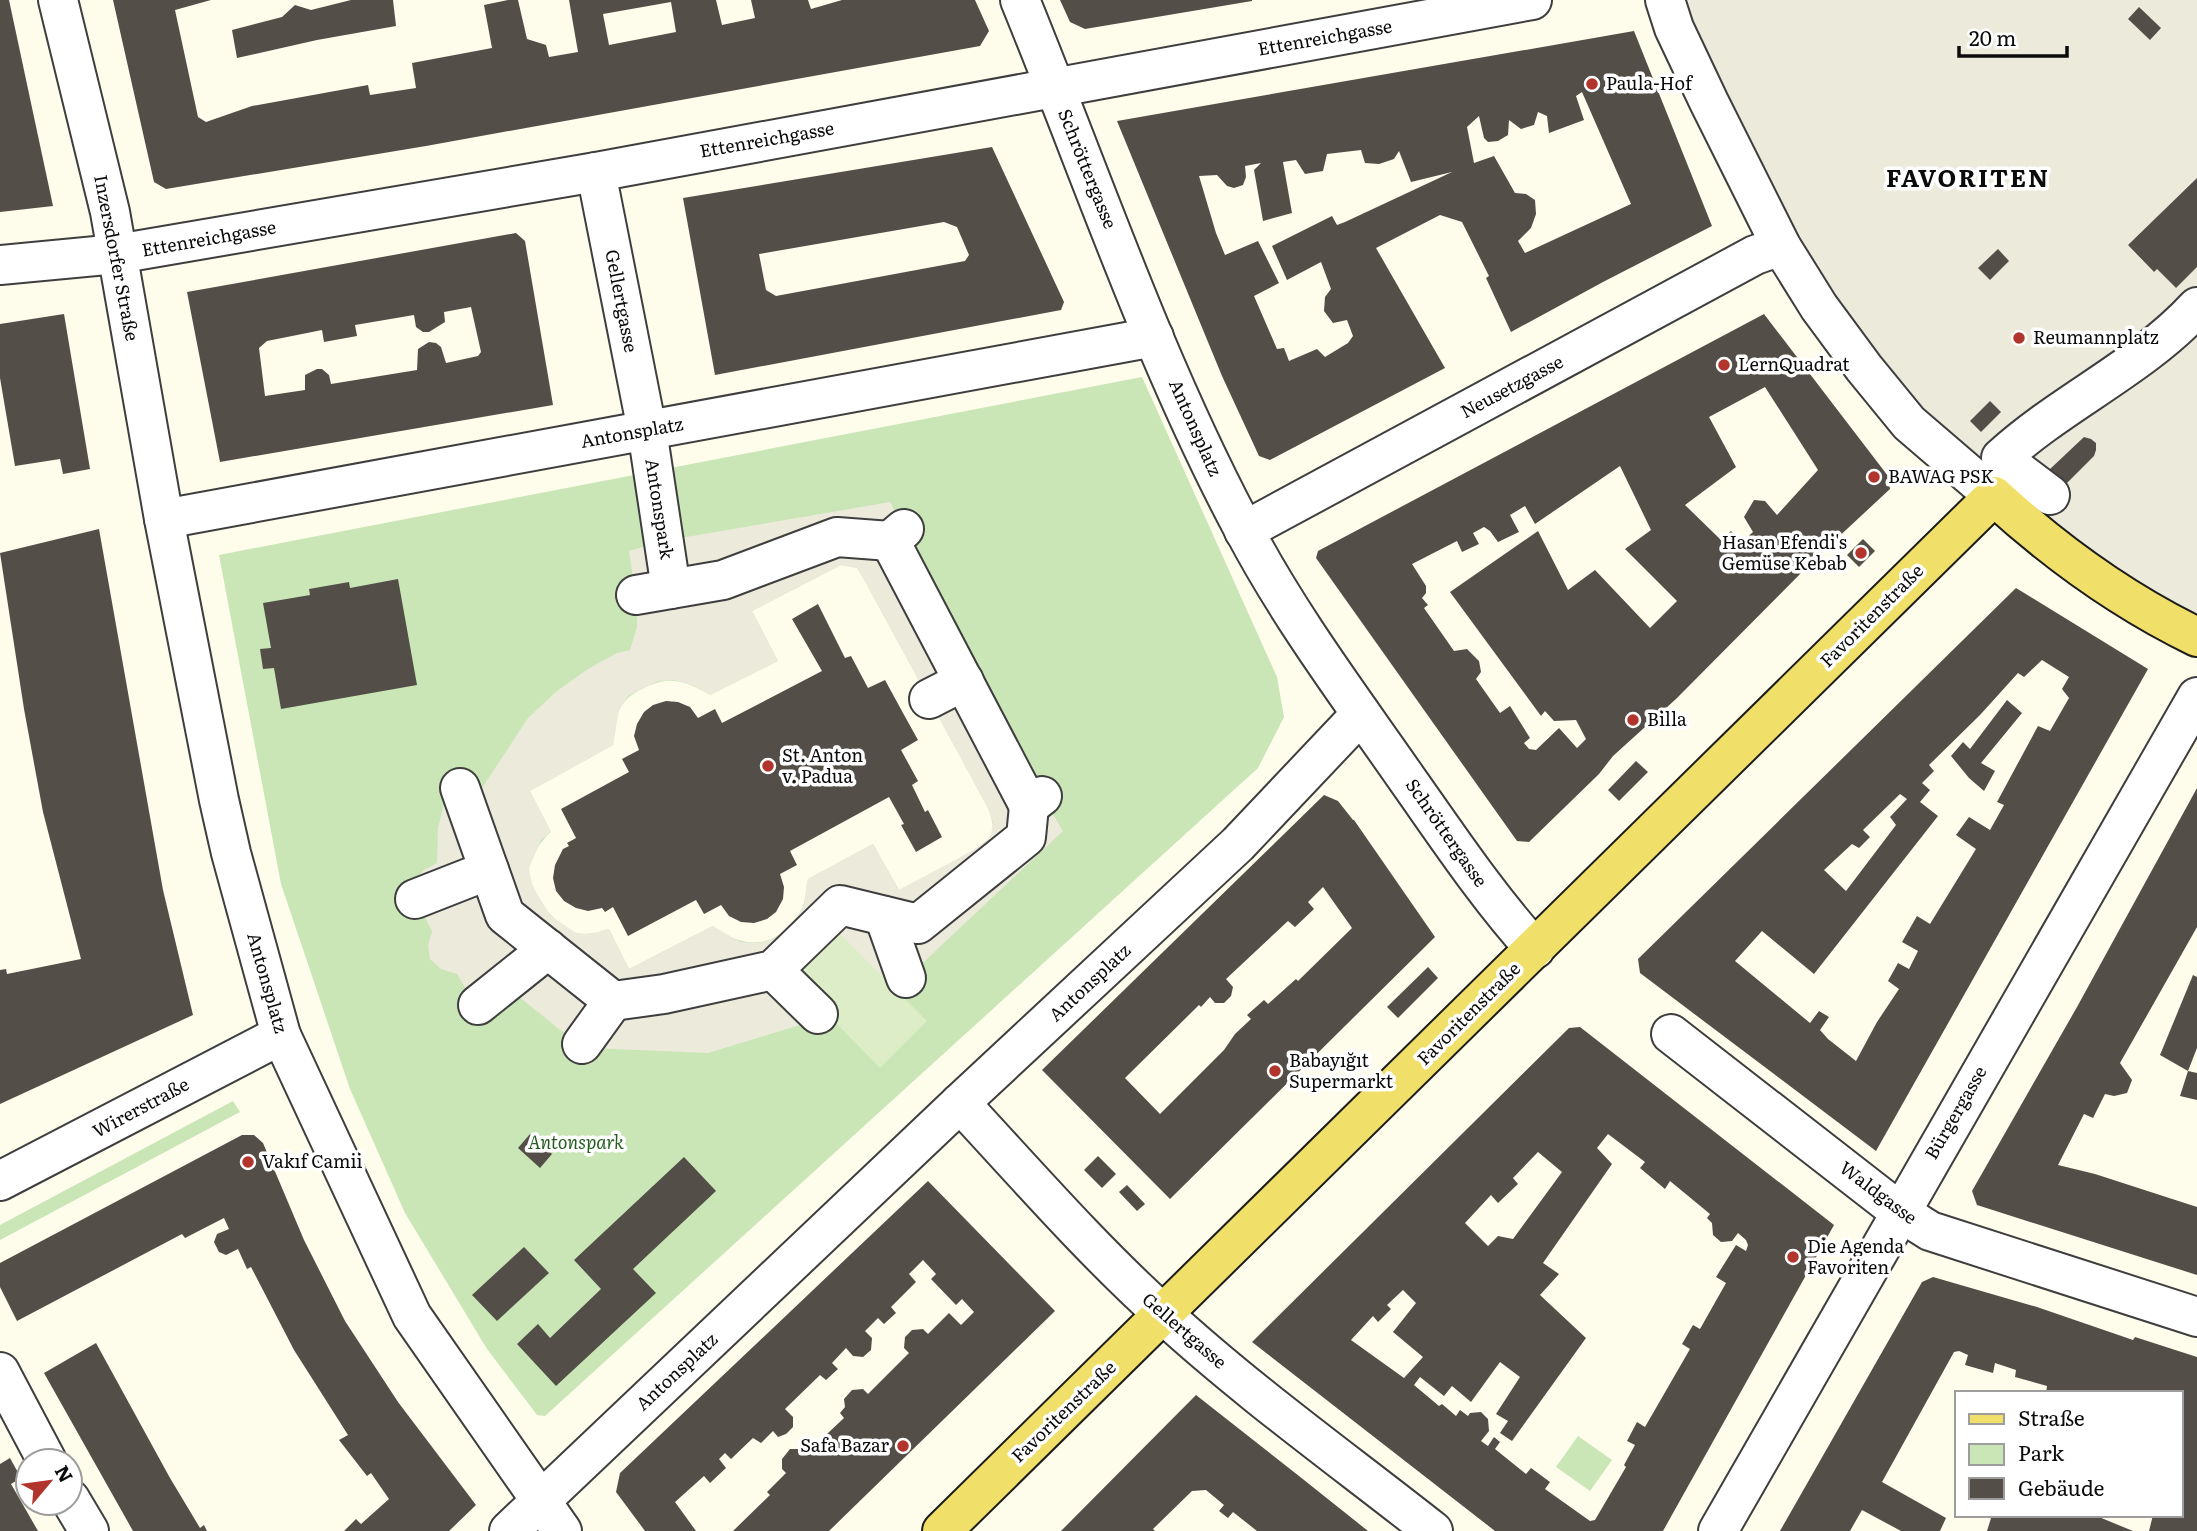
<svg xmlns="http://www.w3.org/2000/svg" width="2197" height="1531" font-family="Literata,serif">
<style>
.green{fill:#cae6b7;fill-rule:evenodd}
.pitch{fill:#dcedc8}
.plaza{fill:#eceadb;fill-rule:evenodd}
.building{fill:#534e48;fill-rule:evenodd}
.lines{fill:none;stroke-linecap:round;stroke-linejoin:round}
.minor-casing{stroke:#3e3e3e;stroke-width:42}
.major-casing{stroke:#1c1c1c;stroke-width:42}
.minor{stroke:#fff;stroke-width:38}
.major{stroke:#f0df69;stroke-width:38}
.poi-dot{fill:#b2352d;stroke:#fff;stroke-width:2.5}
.labels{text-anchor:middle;stroke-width:7;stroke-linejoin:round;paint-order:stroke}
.street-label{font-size:18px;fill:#0b0b0b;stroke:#fff}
.poi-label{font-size:18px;fill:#0b0b0b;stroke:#fff;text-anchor:start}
.park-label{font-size:18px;font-style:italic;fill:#265e20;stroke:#fff}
.district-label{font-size:24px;font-weight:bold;letter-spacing:2px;fill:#0b0b0b;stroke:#fff}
</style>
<rect width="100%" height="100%" fill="#fefceb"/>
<g class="green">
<path d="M1142,377L1277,677L1284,717L1258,768L545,1416L537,1415L487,1349L405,1213L350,1089L281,884L219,555ZM841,565L857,568L866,583L988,808C991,816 995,827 991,835C984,850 916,881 899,890L873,844L808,879C806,887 806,898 803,906C800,914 793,922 787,928C764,951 736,944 713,926L629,969L609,929C598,932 587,936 576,933C556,927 527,890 529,869C530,856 542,840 551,832L530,791L613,745C615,735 615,722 618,712C623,701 631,694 642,689C669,675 684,680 710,695L778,661L752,611Z"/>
<path d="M233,1101L240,1112L0,1240V1225Z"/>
<path d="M1578,1436L1612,1460L1590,1491L1556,1467Z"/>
</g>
<path class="pitch" d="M834,927L927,1021L880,1068L788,974Z"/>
<g class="plaza">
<path d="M1665,0H2197V178L2128,245L2153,272L2157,269L2175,288L2197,267V637L2185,632L1864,368Z"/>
<path d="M890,502L1042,796L1063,831L895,989L834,928L788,974L813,1021L708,1053L591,1048L559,1029L518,996L468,993L457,974L441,969L430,959L428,946L432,931L408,886L424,870L437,863L438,828L444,804L445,787L482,788L528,718L557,691L588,669L617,653L630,650L637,627V605L629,551L663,541ZM841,565L857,568L866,583L988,808L993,822L991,835L983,844L957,859L899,890L873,844L808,879L804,906L796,919L780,935L773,939L759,943L740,942L713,926L629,969L609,929L590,934L576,933L551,916L539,897L532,884L529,868L541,840L551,832L530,791L613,745L619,710L628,696L639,690L659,681L674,680L694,686L710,695L778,661L752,611Z"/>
</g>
<g class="building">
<path d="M0,0H9L53,206L0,212Z"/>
<path d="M113,0H211L175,10L198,117L206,122L252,106L368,85L370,95L416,88L412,63L492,48L484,5L508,0H518L527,39L546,45L549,57L578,52L569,0H716L722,25L755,18L751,0H808L811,9L842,0H975L989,31L980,46L426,146L166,189L154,182ZM671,2L676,32L609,45L603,14Z"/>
<path d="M351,0H393L396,26L317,40L237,58L232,30L282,17L295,5L311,10Z"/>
<path d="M1060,0H1252V1L1085,29L1070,22Z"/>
<path d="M2139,7L2161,28L2150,40L2128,19Z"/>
<path d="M1634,31L1712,226L1603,282L1511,332L1486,278L1489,276L1462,222L1440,215L1376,248L1445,368L1270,460L1259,456L1222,376L1117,121ZM1582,92L1631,204L1525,253L1518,241L1531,228L1536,214L1535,200L1526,194L1515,193L1494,156L1474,163L1467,127L1479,116L1484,138L1488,142L1498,141L1508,135L1509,120L1521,129L1534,125L1538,112L1547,116L1549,133L1584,120L1576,96ZM1361,150L1365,163L1379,164L1394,159L1399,151L1411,182L1452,172L1345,222L1337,225L1332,216L1272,246L1287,280L1321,262L1331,289L1325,297L1324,311L1333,323L1347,320L1353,336L1348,343L1325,357L1317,349L1289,361L1284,348L1277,349L1254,296L1279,283L1258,241L1225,255L1216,233L1199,176L1217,175L1227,186L1234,188L1243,185L1246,177L1245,166L1261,163L1254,170L1263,221L1292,213L1283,162L1296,160L1305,174L1323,171L1327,154Z"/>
<path d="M992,147L1064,302L1061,310L715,375L683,198ZM944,222L957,227L969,255L965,261L776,296L766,290L759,254Z"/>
<path d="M2197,178V267L2176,288L2157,269L2154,272L2128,245Z"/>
<path d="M516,233L525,241L553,405L220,462L187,292ZM471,307L481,352L478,356L446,363L441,347L436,343L429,342L418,349L417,370L331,384L329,375L322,369H317L305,375V390L265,396L259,348L267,341L322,330L324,342L357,336L355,325L414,315L416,327L423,332H429L445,322L444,312Z"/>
<path d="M1998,249L2009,261L1990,280L1978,268Z"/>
<path d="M64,314L90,469L63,474L60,459L15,466L0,378V324Z"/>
<path d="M1764,314L1888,476L1890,489L1818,556L1676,699L1613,756L1599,774L1529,842L1517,841L1316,558L1318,551ZM1765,387L1818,470L1777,515L1765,501L1754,500L1744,517L1753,532L1742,542L1731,531L1721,540L1685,505L1736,467L1709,417ZM1620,466L1651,530L1625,549L1677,601L1650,628L1595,570L1568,590L1538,531L1450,592L1541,716L1545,711L1554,721L1576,720L1586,739L1577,748L1559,728L1536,750L1529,749L1524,743L1530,738L1510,706L1500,713L1476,679L1481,672L1479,661L1467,649L1454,651L1424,608L1428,605L1422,598L1426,593V586L1412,564L1457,541L1462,552L1479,544L1473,533L1484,527L1490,531L1498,542L1519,532L1510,515L1525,506L1535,524Z"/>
<path d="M1990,401L2001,412L1981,432L1970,421Z"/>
<path d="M2084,437L2091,439L2096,443V450L2094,456L2064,486L2049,470Z"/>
<path d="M99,529L163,890L193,1015L0,1104V970L6,969L7,974L81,959L43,812L24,709L0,553Z"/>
<path d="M1863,539L1875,551L1859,567L1847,555Z"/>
<path d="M398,579L417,685L281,709L274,668L263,669L260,649L271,648L263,603L310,595L309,589L349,582L350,588Z"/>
<path d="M2016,588L2148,669L1876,1151L1640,973L1638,959ZM2042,660L2069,677L2062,689L2069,698L2050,731L2038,726L1997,802L2004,805L1990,830L1969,817L1956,835L1976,849L1930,924L1917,916L1902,942L1918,951L1909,969L1898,963L1888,981L1899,989L1877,1022L1856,1061L1828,1039L1820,1030L1829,1017L1819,1011L1810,1023L1735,961L1762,931L1814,974L1938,816L1920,802L1930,790L1922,783L1934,771L1929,765L1980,715L2018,673L2024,677ZM1900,794L1907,799L1890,817L1896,825L1846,891L1824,870L1852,844L1859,848L1870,837L1863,830Z"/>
<path d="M818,604L845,658L851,656L868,688L885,680L903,713L918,740L901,750L918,781L912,785L925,812L928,810L942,837L916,852L901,825L904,824L889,797L790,851L797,865L780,874L784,887L783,899L776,912L767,919L754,923L741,922L729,916L721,905L704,914L696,900L628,936L613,907L605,912L602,908L588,911L576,908L564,901L556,891L553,878L555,865L563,849L569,846L567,843L576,838L561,809L629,772L622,759L639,750L634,736L637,724L644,712L653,705L666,701L678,702L690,707L698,718L715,709L722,723L822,671L792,619Z"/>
<path d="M2007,700L2022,713L1981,763L1995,771L1984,791L1969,778L1951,756L1963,742L1970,749Z"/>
<path d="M1636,761L1648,772L1619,801L1608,790Z"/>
<path d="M2197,788V927L2120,1063L2132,1080L2127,1093L2114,1096L2105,1094L2093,1118L2084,1114L2058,1165L2095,1174L2197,1207V1275L1977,1205L1972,1191L2077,1007Z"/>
<path d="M1324,795L1338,801L1353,820H1354L1435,937L1170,1199L1042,1070ZM1323,887L1352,928L1298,981L1296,979L1268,1004L1264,1000L1247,1015L1251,1019L1235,1034L1224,1050L1160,1114L1125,1078L1199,1005L1201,1007L1210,997L1215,1003H1224L1231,996L1233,987L1226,979L1288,921L1295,927L1314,909L1308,902Z"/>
<path d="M1428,967L1438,978L1398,1018L1387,1007Z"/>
<path d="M2193,975L2197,977V1048L2188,1071L2160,1055Z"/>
<path d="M1580,1027L1834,1225L1663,1531H1495L1252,1342L1569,1028ZM1608,1134L1645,1162L1640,1168L1665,1189L1670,1181L1710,1214L1707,1218L1712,1223L1713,1235L1721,1242L1732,1241L1738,1233L1746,1240L1748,1245L1746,1251L1736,1245L1716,1277L1726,1283L1700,1329L1693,1325L1682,1344L1690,1349L1645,1427L1637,1422L1627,1441L1635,1445L1624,1465L1626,1467L1595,1520L1590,1521L1545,1489L1550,1482L1531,1468L1526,1474L1495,1449L1500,1442L1494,1437L1488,1446L1481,1441L1489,1431L1488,1419L1481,1412L1470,1413L1468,1416L1460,1410L1456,1416L1442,1404L1439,1406L1414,1385L1420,1377L1444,1396L1452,1386L1471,1402L1500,1362L1520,1377L1496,1414L1508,1421L1500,1433L1512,1441L1586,1338L1540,1295L1559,1274L1543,1263L1612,1164L1597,1148ZM1538,1152L1562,1172L1513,1239L1498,1236L1488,1246L1465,1223L1491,1195L1498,1203L1518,1184L1513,1178ZM1403,1290L1416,1303L1393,1332L1423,1357L1404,1378L1351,1340L1373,1316L1378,1322L1391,1309L1387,1305Z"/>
<path d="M2188,1071L2197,1073V1100L2180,1096Z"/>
<path d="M530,1134L552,1154L540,1168L518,1148Z"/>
<path d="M242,1135H254L263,1143L304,1240L345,1321L398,1402L476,1505L449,1531H344L356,1519L361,1524L389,1499L371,1473L367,1476L339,1440L348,1435L294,1350L251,1267L247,1269L238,1249L226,1255L219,1252L214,1242L217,1234L229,1229L224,1218L185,1238L182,1234L17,1321L0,1287V1263Z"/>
<path d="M1098,1156L1116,1174L1102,1188L1084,1170Z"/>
<path d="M684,1157L716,1191L633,1269L656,1293L556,1386L517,1344L538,1324L550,1338L601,1289L574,1260Z"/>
<path d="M928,1181L1055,1311L829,1531H733L770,1495L767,1492L786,1473L782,1469V1459L790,1449H801L806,1445L811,1449L844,1418L840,1413L845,1407L844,1399L852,1390L863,1389L868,1394L909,1353L904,1348L905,1337L912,1330L923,1329L928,1334L949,1313L961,1325L974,1312L962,1299L956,1305L931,1279L936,1274L923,1260L909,1274L916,1282L891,1307L896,1313L884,1324L878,1318L865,1331L872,1338L871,1350L863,1357L853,1356L846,1348L832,1363L838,1369L826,1380L820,1375L785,1409L793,1417V1427L786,1434L778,1437L773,1431L761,1443L753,1438L731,1459L725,1453L719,1459L726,1468L710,1483L704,1476L675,1502L696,1531H645L616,1492L620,1473Z"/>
<path d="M1127,1185L1145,1204L1137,1211L1119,1192Z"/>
<path d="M524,1247L549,1273L497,1321L472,1295Z"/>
<path d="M1933,1277L2037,1307L2133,1340L2135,1337L2197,1357V1531H2149L2153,1515H2181V1393H2046L2047,1386L2015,1377L2016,1370L1995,1363L1993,1373L1965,1365L1968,1355L1959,1351L1954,1352L1882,1482L1946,1518L1940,1531H1901L1862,1510L1850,1531H1780L1922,1282Z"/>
<path d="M96,1343L170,1478L200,1528L204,1525L207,1531H133L44,1373Z"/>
<path d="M1196,1395L1299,1476L1368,1531H1257L1233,1512L1228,1518L1219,1511L1224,1505L1206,1490L1192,1491L1153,1529L1155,1531H1061Z"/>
<path d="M10,1458L21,1478L11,1484L38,1531H0V1464Z"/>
<path d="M1992,1515H2094L2133,1531H1987Z"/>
</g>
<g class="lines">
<g class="minor-casing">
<g id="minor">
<path d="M58,0L110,212L164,519L219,800L231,853L281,1035L412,1316L562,1531"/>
<path d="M1020,0C1092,176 1153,359 1243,528C1289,616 1350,697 1407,779C1448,837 1487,896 1535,949"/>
<path d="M1665,0L1674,28L1709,102L1781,246L1819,307L1864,368L1909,423L1994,496"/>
<path d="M596,172L647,430L671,589"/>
<path d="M0,265L117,254L596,172L1532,0"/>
<path d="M2050,495L2001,458C2062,402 2141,368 2197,307"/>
<path d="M164,519L1154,337"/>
<path d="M904,529L890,541L1029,806L1042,796"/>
<path d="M1244,531L1755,255L1781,246"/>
<path d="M636,595L723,580L837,537L890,541"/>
<path d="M929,699L964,681"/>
<path d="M460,788L505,915L613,1001L664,994L773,970L840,905L918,924L1026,837L1029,806"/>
<path d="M415,899L489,870"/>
<path d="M884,916L906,978"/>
<path d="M773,970L818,1014"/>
<path d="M478,1005L548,949"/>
<path d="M1671,1034L1900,1212L1930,1231L2197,1317"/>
<path d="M582,1044L613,1001"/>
<path d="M960,1103C1026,1174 1091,1249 1163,1314C1248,1392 1343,1460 1433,1531"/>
<path d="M0,1181L281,1035"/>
<path d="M0,1372L47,1461"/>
<path d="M70,1499L89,1531"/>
<path d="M509,1531L960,1103L1238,844L1361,714"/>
<path d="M1718,1531L2197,697"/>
</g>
</g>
<g class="major-casing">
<path id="major" d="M942,1531L1994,496C2055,552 2123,601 2197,637"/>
</g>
<use href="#minor" class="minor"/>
<use href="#major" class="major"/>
</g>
<g class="poi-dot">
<circle cx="1592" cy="84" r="7"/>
<circle cx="2019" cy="338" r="7"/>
<circle cx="1724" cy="365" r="7"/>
<circle cx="1874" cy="477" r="7"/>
<circle cx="1861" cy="553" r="7"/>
<circle cx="1633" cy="720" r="7"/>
<circle cx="768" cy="766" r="7"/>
<circle cx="1275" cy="1071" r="7"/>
<circle cx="248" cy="1162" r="7"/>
<circle cx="1793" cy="1257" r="7"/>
<circle cx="903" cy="1446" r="7"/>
</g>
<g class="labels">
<g class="street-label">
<text transform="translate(1325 38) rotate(-10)" y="6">Ettenreichgasse</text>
<text transform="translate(767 140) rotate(-10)" y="6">Ettenreichgasse</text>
<text transform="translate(1087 169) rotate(68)" y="6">Schröttergasse</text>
<text transform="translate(209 239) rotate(-10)" y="6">Ettenreichgasse</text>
<text transform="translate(116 258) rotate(79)" y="6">Inzersdorfer Straße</text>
<text transform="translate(621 301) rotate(79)" y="6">Gellertgasse</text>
<text transform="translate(1512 387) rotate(-28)" y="6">Neusetzgasse</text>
<text transform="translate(1195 428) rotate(66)" y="6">Antonsplatz</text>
<text transform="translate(632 433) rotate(-10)" y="6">Antonsplatz</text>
<text transform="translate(659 509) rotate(81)" y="6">Antonspark</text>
<text transform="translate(1872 616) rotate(-45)" y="6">Favoritenstraße</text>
<text transform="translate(1446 833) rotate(55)" y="6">Schröttergasse</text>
<text transform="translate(267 983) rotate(74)" y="6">Antonsplatz</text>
<text transform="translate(1090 983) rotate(-43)" y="6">Antonsplatz</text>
<text transform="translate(1469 1014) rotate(-45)" y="6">Favoritenstraße</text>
<text transform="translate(141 1108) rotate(-28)" y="6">Wirerstraße</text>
<text transform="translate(1956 1113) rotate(-60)" y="6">Bürgergasse</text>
<text transform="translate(1878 1193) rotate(37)" y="6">Waldgasse</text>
<text transform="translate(1184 1331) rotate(41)" y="6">Gellertgasse</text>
<text transform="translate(677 1372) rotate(-43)" y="6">Antonsplatz</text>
<text transform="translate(1064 1412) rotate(-44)" y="6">Favoritenstraße</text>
</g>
<g class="poi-label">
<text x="1606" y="90">Paula-Hof</text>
<text x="2033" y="344">Reumannplatz</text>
<text x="1738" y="371">LernQuadrat</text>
<text x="1888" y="483">BAWAG PSK</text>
<text x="1847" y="549" text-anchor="end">Hasan Efendi's<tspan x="1847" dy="21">Gemüse Kebab</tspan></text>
<text x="1647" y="726">Billa</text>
<text x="782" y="762">St. Anton<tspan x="782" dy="21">v. Padua</tspan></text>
<text x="1289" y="1067">Babayığıt<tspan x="1289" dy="21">Supermarkt</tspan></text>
<text x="262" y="1168">Vakıf Camii</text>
<text x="1807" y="1253">Die Agenda<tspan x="1807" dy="21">Favoriten</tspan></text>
<text x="889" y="1452" text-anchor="end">Safa Bazar</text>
</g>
<g class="park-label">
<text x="576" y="1149">Antonspark</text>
</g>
<g class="district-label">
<text x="1968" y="187">FAVORITEN</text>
</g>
</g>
<rect x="1955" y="1391" width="228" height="126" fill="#ffffff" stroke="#9d9d9d" stroke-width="2"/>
<rect x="1969" y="1414" width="35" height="10" fill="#f0df69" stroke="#9d9d9d" stroke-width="2"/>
<text x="2018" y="1426" font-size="21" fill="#0b0b0b">Straße</text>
<rect x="1969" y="1444" width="35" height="21" fill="#cae6b7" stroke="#9d9d9d" stroke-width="2"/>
<text x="2018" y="1461" font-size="21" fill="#0b0b0b">Park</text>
<rect x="1969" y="1478" width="35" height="21" fill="#534e48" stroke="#9d9d9d" stroke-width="2"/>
<text x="2018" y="1496" font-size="21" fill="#0b0b0b">Gebäude</text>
<g transform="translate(49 1482) rotate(61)"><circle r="33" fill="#ffffff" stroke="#9d9d9d" stroke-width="2"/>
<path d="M0-5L12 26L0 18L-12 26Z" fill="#b2352d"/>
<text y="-10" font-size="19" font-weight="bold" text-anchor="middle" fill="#0b0b0b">N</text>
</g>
<path d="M1959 46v10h108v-10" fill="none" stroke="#0b0b0b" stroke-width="3.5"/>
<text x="1969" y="46" font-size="21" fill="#0b0b0b" stroke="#ffffff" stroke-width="5" paint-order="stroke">20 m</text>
</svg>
